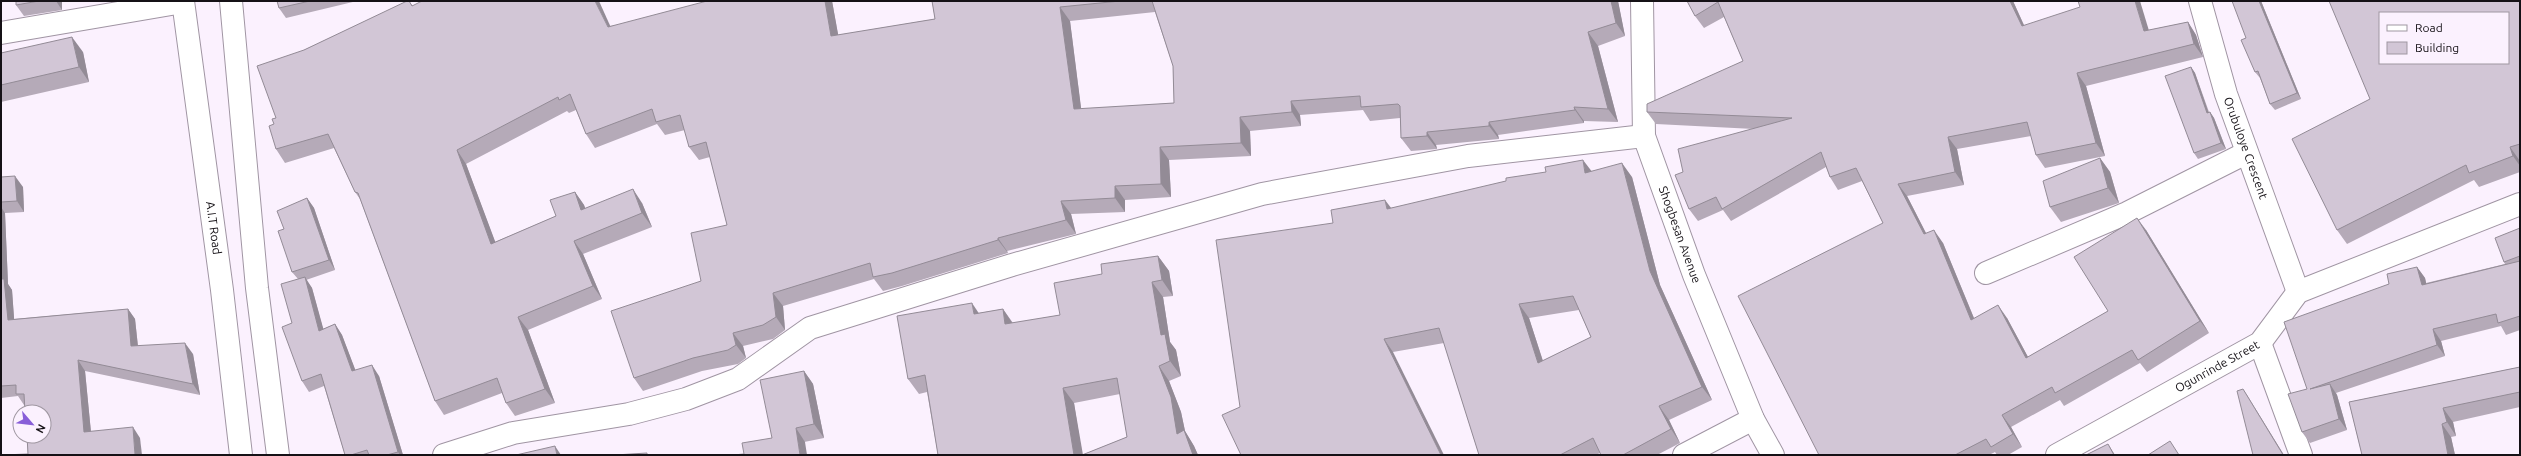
<svg xmlns="http://www.w3.org/2000/svg" width="2521" height="456" font-family="Ubuntu,sans-serif">
<style>
.lines{fill:none;stroke-linecap:round;stroke-linejoin:round}
.street-casing{stroke:#a095a3;stroke-width:24}
.secondary-casing{stroke:#a095a3;stroke-width:24}
.street{stroke:#fff;stroke-width:22}
.secondary{stroke:#fff;stroke-width:22}
.wall{fill:#b5aab8;fill-rule:evenodd}
.shaded-wall{fill:#938b96}
.building{fill:#d2c6d6;stroke:#938b96;fill-rule:evenodd}
.labels{text-anchor:middle;stroke-width:3.5;stroke-linejoin:round;paint-order:stroke}
.street-label{font-size:12px;fill:#151116;stroke:#fbf1fe}
</style>
<rect width="100%" height="100%" fill="#fbf1fe"/>
<g class="lines">
<g class="street-casing">
<g id="street">
<path id="s1" d="M1642,1L1644,136L1694,275L1753,419L1773,455"/>
<path id="s2" d="M2200,1L2226,94L2298,292"/>
<path d="M1,33L183,2"/>
<path d="M1986,273L2127,213L2246,153"/>
<path d="M2260,343L2301,455"/>
<path d="M444,455L513,433L629,414L686,399L738,379L810,328L1012,265L1262,194L1468,156L1644,136"/>
<path d="M1684,455L1753,419"/>
<path id="s3" d="M2057,455L2260,343L2298,292L2520,204"/>
</g>
</g>
<g class="secondary-casing">
<g id="secondary">
<path id="s4" d="M183,1L222,290L241,455"/>
<path d="M231,1L257,288L278,455"/>
</g>
</g>
<use href="#street" class="street"/>
<use href="#secondary" class="secondary"/>
</g>
<g class="wall">
<path d="M16,1H62V10L24,16L16,5Z"/>
<path d="M277,1H357L286,18L279,8Z"/>
<path d="M409,1L413,6L610,26L832,1L838,35L935,19L932,1H1618L1625,36L1598,46L1618,122L1584,121V123L1498,135L1499,139L1436,145L1437,149L1411,151L1401,138L1400,118L1370,121L1363,110L1300,115L1301,126L1250,131L1251,156L1169,160L1171,197L1125,200V212L1071,214L1076,234L1007,251L1008,253L902,286L883,291L874,279L783,306L785,330L773,339L743,346L746,358L738,364L702,371L643,391L634,378L701,281L727,225L710,157L699,160L689,147L685,130L665,135L657,124L595,148L586,134L576,110L569,113L567,111L466,164L495,242L556,216L575,192L584,205L585,208L642,203L652,227L583,254L602,299L528,330L555,403L515,416L506,403L502,393L444,415L435,401L360,199L355,192L334,148L285,163L276,149L274,124L304,50ZM1155,12L1173,66L1174,103L1081,109L1070,21Z"/>
<path d="M1687,1H2013L2024,25L2149,30L2188,22L2196,35L2203,57L2086,86L2105,156L2045,168L2036,155L2031,136L1957,149L1964,185L1907,196L1926,233L1943,243L1974,318H2007L2028,357L2108,311L2146,230L2209,333L2147,372L2140,363L2064,406L2060,400L2011,427L2022,447L2008,455H1997L1995,452L1989,455H1819L1883,223L1862,181L1838,190L1830,177L1826,167L1731,221L1723,210L1698,221L1689,209L1683,172L1754,129L1656,124L1647,112L1743,61L1724,17L1704,28L1695,16Z"/>
<path d="M2261,1L2301,99L2275,110L2270,104L2260,78L2255,72L2246,38Z"/>
<path d="M2520,1V172L2479,187L2474,180L2347,244L2337,230L2370,99Z"/>
<path d="M83,52L89,82L1,102V53Z"/>
<path d="M2191,67L2195,73L2209,112H2210L2214,118L2226,149L2198,159L2194,153Z"/>
<path d="M2100,158L2110,172L2119,203L2061,222L2050,207Z"/>
<path d="M1592,172L1632,177L1660,285L1712,400L1669,420L1680,443L1657,455H1601L1600,453L1596,455H1479L1444,343L1393,352L1240,407L1333,223L1391,208ZM1579,310L1591,337L1543,361L1529,318Z"/>
<path d="M1,177L23,187L24,212L5,213L8,284L12,290L14,319L128,309L135,319L138,346L193,354L200,395L85,371L91,432L140,438L28,454L25,405H24L18,396L1,398Z"/>
<path d="M307,198L314,208L335,270L306,280L312,288L323,329L335,324L342,335L355,370L379,376L403,455H345L324,386L309,392L302,381L292,323L298,279L292,272L284,229Z"/>
<path d="M2520,228V330L2506,335L2501,326L2441,341L2445,356L2336,393L2337,395L2347,430L2310,443L2302,432L2307,389L2389,284L2417,267L2425,278L2426,283L2505,264L2504,262Z"/>
<path d="M1158,256L1169,271L1173,296L1163,297L1170,342L1176,350L1181,376L1169,381L1181,412L1185,431L1194,446L1198,455H938L927,392L919,394L908,379L979,313L1003,309L1013,323L1060,315L1102,274ZM1120,394L1127,437L1082,455L1074,403Z"/>
<path d="M2520,367V407L2453,422L2456,436L2451,437L2455,455H2362L2349,402Z"/>
<path d="M804,371L813,384L824,438L744,454L772,438Z"/>
</g>
<g class="shaded-wall">
<path d="M56,1H62V10Z"/>
<path d="M595,1H599L617,41L608,27Z"/>
<path d="M825,1H832L841,50L831,36Z"/>
<path d="M1611,1H1618L1625,36L1616,23Z"/>
<path d="M2010,1H2013L2030,39L2022,26Z"/>
<path d="M2135,1H2140L2153,44L2144,31Z"/>
<path d="M2259,1H2261L2301,99L2297,93Z"/>
<path d="M1060,7L1070,21L1083,123L1074,109Z"/>
<path d="M2188,22L2196,35L2203,57L2194,44Z"/>
<path d="M1588,32L1598,46L1618,122L1608,109Z"/>
<path d="M72,37L83,52L89,82L79,67Z"/>
<path d="M2191,67L2195,73L2211,120L2207,113Z"/>
<path d="M2077,73L2086,86L2105,156L2096,143Z"/>
<path d="M1291,101L1300,115L1301,126L1292,112Z"/>
<path d="M1574,107L1584,121V123L1575,110Z"/>
<path d="M2210,112L2214,118L2226,149L2221,143Z"/>
<path d="M1240,117L1250,131L1251,156L1241,143Z"/>
<path d="M1489,122L1498,135L1499,139L1489,126Z"/>
<path d="M1427,132L1436,145L1437,149L1427,136Z"/>
<path d="M1948,137L1957,149L1964,185L1955,172Z"/>
<path d="M1160,147L1169,160L1171,197L1161,184Z"/>
<path d="M2510,147L2520,161V166L2513,156Z"/>
<path d="M457,150L466,164L501,257L491,244Z"/>
<path d="M2100,158L2110,172L2119,203L2108,188Z"/>
<path d="M1583,160L1593,173H1585Z"/>
<path d="M1622,163L1632,177L1660,285L1712,400L1702,387L1650,271Z"/>
<path d="M15,176L23,187L24,212L17,201Z"/>
<path d="M1898,184L1907,196L1933,247L1924,234Z"/>
<path d="M1115,186L1125,200V212L1115,198Z"/>
<path d="M633,189L642,203L652,227L642,213Z"/>
<path d="M575,192L584,205L591,224L581,210Z"/>
<path d="M307,198L314,208L335,270L329,260Z"/>
<path d="M1385,200L1395,213L1387,209Z"/>
<path d="M1061,201L1071,214L1076,234L1066,220Z"/>
<path d="M1,207L5,213L8,284L12,290L15,331L8,320L1,279Z"/>
<path d="M2137,218L2146,230L2209,333L2200,321Z"/>
<path d="M1934,230L1943,243L1980,333L1971,320Z"/>
<path d="M998,238L1007,251L1008,253L998,240Z"/>
<path d="M574,241L583,254L602,299L593,286Z"/>
<path d="M1158,256L1169,271L1173,296L1162,280Z"/>
<path d="M2417,267L2425,278L2429,296L2422,285Z"/>
<path d="M305,277L312,288L327,342L319,331Z"/>
<path d="M1152,282L1163,297L1170,342L1176,350L1181,376L1170,361L1161,335Z"/>
<path d="M773,293L783,306L785,330L776,317Z"/>
<path d="M972,303L982,318L974,314Z"/>
<path d="M1519,304L1529,318L1548,377L1538,363Z"/>
<path d="M1998,305L2007,318L2035,370L2026,358Z"/>
<path d="M128,309L135,319L139,357L131,346Z"/>
<path d="M1003,309L1013,324H1005Z"/>
<path d="M518,317L528,330L555,403L545,389Z"/>
<path d="M335,324L342,335L360,382L352,371Z"/>
<path d="M2433,329L2441,341L2445,356L2437,345Z"/>
<path d="M733,333L743,346L746,358L736,345Z"/>
<path d="M1384,339L1393,352L1444,455H1441Z"/>
<path d="M185,343L193,354L200,395L193,384Z"/>
<path d="M78,360L85,371L92,443L84,432Z"/>
<path d="M372,365L379,376L403,455H400L398,452Z"/>
<path d="M1159,366L1169,381L1181,412L1185,431L1194,446L1198,455H1193L1177,434Z"/>
<path d="M804,371L813,384L824,438L814,424Z"/>
<path d="M2330,384L2337,395L2347,430L2339,419Z"/>
<path d="M1063,388L1074,403L1083,455H1074Z"/>
<path d="M2243,389L2247,395L2284,455H2283Z"/>
<path d="M1659,406L1669,420L1680,443L1671,429Z"/>
<path d="M2443,408L2453,422L2456,436L2447,422Z"/>
<path d="M2002,415L2011,427L2022,447L2013,434Z"/>
<path d="M2442,424L2451,437L2455,455H2448Z"/>
<path d="M133,427L140,438L142,455H135Z"/>
<path d="M796,428L805,442L807,455H800Z"/>
<path d="M2108,444L2115,455H2116H2114Z"/>
<path d="M555,446L561,455H557Z"/>
</g>
<g class="building">
<path d="M16,1H39L16,5Z"/>
<path d="M277,1H310L279,8Z"/>
<path d="M407,1H409L412,6L422,1H595L608,27L707,1H825L831,36L935,19L932,1H1120L1060,7L1074,109L1174,103L1173,66L1152,1H1611L1616,23L1588,32L1608,109L1574,107L1575,110L1489,122V126L1427,132V136L1401,138L1400,106L1398,104L1361,107L1360,96L1291,101L1292,112L1240,117L1241,143L1160,147L1161,184L1115,186V198L1061,201L1066,220L998,238V240L892,273L873,277L870,263L773,293L776,317L763,325L733,333L736,345L728,350L693,358L634,378L611,311L701,281L691,233L727,225L706,142L689,147L680,115L656,122L652,109L586,134L570,94L559,100L558,97L457,150L491,244L556,216L550,200L575,192L581,210L633,189L642,213L574,241L593,286L518,317L545,389L506,403L497,378L435,401L358,193L355,192L328,134L276,149L269,126L274,124L272,119L276,118L257,66L304,50Z"/>
<path d="M1687,1H2010L2022,26L2080,7L2078,1H2135L2144,31L2188,22L2194,44L2077,73L2096,143L2036,155L2027,122L1948,137L1955,172L1898,184L1924,234L1934,230L1971,320L1998,305L2026,358L2108,311L2074,257L2137,218L2200,321L2138,360L2132,350L2055,393L2052,387L2002,415L2013,434L1991,447L1986,439L1955,455H1819L1738,296L1883,223L1856,168L1830,177L1821,152L1722,209L1716,197L1689,209L1675,175L1683,172L1678,149L1792,118L1647,112V104L1743,61L1718,2L1695,16Z"/>
<path d="M2232,1H2259L2297,93L2270,104L2258,71L2255,72L2241,40L2246,38Z"/>
<path d="M2329,1H2520V144L2510,147L2513,156L2469,173L2466,165L2337,230L2292,139L2370,99ZM2380,13H2508V63H2380Z"/>
<path d="M72,37L79,67L1,85V53Z"/>
<path d="M2191,67L2207,113L2210,112L2221,143L2194,153L2165,76Z"/>
<path d="M2100,158L2108,188L2050,207L2043,181Z"/>
<path d="M1583,160L1585,173L1622,163L1650,271L1702,387L1659,406L1671,429L1623,455H1601L1593,438L1560,455H1479L1439,328L1384,339L1441,455H1241L1222,415L1240,407L1216,240L1333,223L1331,210L1385,200L1387,209L1506,181V178L1546,172L1545,167ZM1573,296L1591,337L1538,363L1519,304Z"/>
<path d="M15,176L17,201L1,202V177Z"/>
<path d="M307,198L329,260L292,272L278,231L284,229L277,211Z"/>
<path d="M2520,228V256L2504,262L2495,238Z"/>
<path d="M1158,256L1162,280L1152,282L1161,335L1165,334L1170,361L1159,366L1171,397L1177,434L1184,430L1193,455H1082L1127,437L1117,378L1063,388L1074,455H938L925,375L908,379L897,316L972,303L974,314L1003,309L1005,324L1060,315L1054,283L1102,274L1101,264Z"/>
<path d="M2520,261V316L2498,323L2496,314L2433,329L2437,345L2310,389L2330,384L2339,419L2302,432L2288,394L2307,389L2284,322L2389,284L2387,274L2417,267L2422,285Z"/>
<path d="M305,277L319,331L335,324L352,371L372,365L398,452L387,455H369L367,450L351,455H345L321,374L302,381L282,327L292,323L281,284Z"/>
<path d="M1,279H4L8,320L128,309L131,346L185,343L193,384L78,360L84,432L133,427L135,455H2L28,454L27,436H44V412H25L24,394H16V385L1,386Z"/>
<path d="M2520,367V392L2443,408L2447,422L2442,424L2448,455H2362L2349,402Z"/>
<path d="M804,371L814,424L796,428L800,455H733L744,454L742,443L772,438L760,380Z"/>
<path d="M2243,389L2282,453L2283,455H2253L2237,391Z"/>
<path d="M2170,441L2179,455H2148Z"/>
<path d="M2108,444L2114,455H2086Z"/>
<path d="M555,446L557,455H516Z"/>
<path d="M647,453V455H615Z"/>
</g>
<g class="labels">
<g class="street-label">
<text dy="4" stroke="none"><textPath href="#s2" startOffset="154">Orubuloye Crescent</textPath></text>
<text dy="4" stroke="none"><textPath href="#s4" startOffset="229">A.I.T Road</textPath></text>
<text dy="4" stroke="none"><textPath href="#s1" startOffset="240">Shogbesan Avenue</textPath></text>
<text dy="4" stroke="none"><textPath href="#s3" startOffset="183">Ogunrinde Street</textPath></text>
</g>
</g>
<rect width="2521" height="456" fill="none" stroke="#151116" stroke-width="4"/>
<rect x="2379" y="12" width="130" height="52" fill="#fbf1fe" stroke="#9f97a1"/>
<rect x="2387" y="25" width="20" height="6" fill="#ffffff" stroke="#9f97a1"/>
<text x="2415" y="32" font-size="12" fill="#151116">Road</text>
<rect x="2387" y="42" width="20" height="12" fill="#d2c6d6" stroke="#9f97a1"/>
<text x="2415" y="52" font-size="12" fill="#151116">Building</text>
<g transform="translate(32 424) rotate(118)"><circle r="19" fill="#fbf1fe" stroke="#9f97a1"/>
<path d="M0-3L7 15L0 10L-7 15Z" fill="#885ed8"/>
<text y="-6" font-size="11" font-weight="bold" text-anchor="middle" fill="#151116">N</text>
</g>
</svg>
